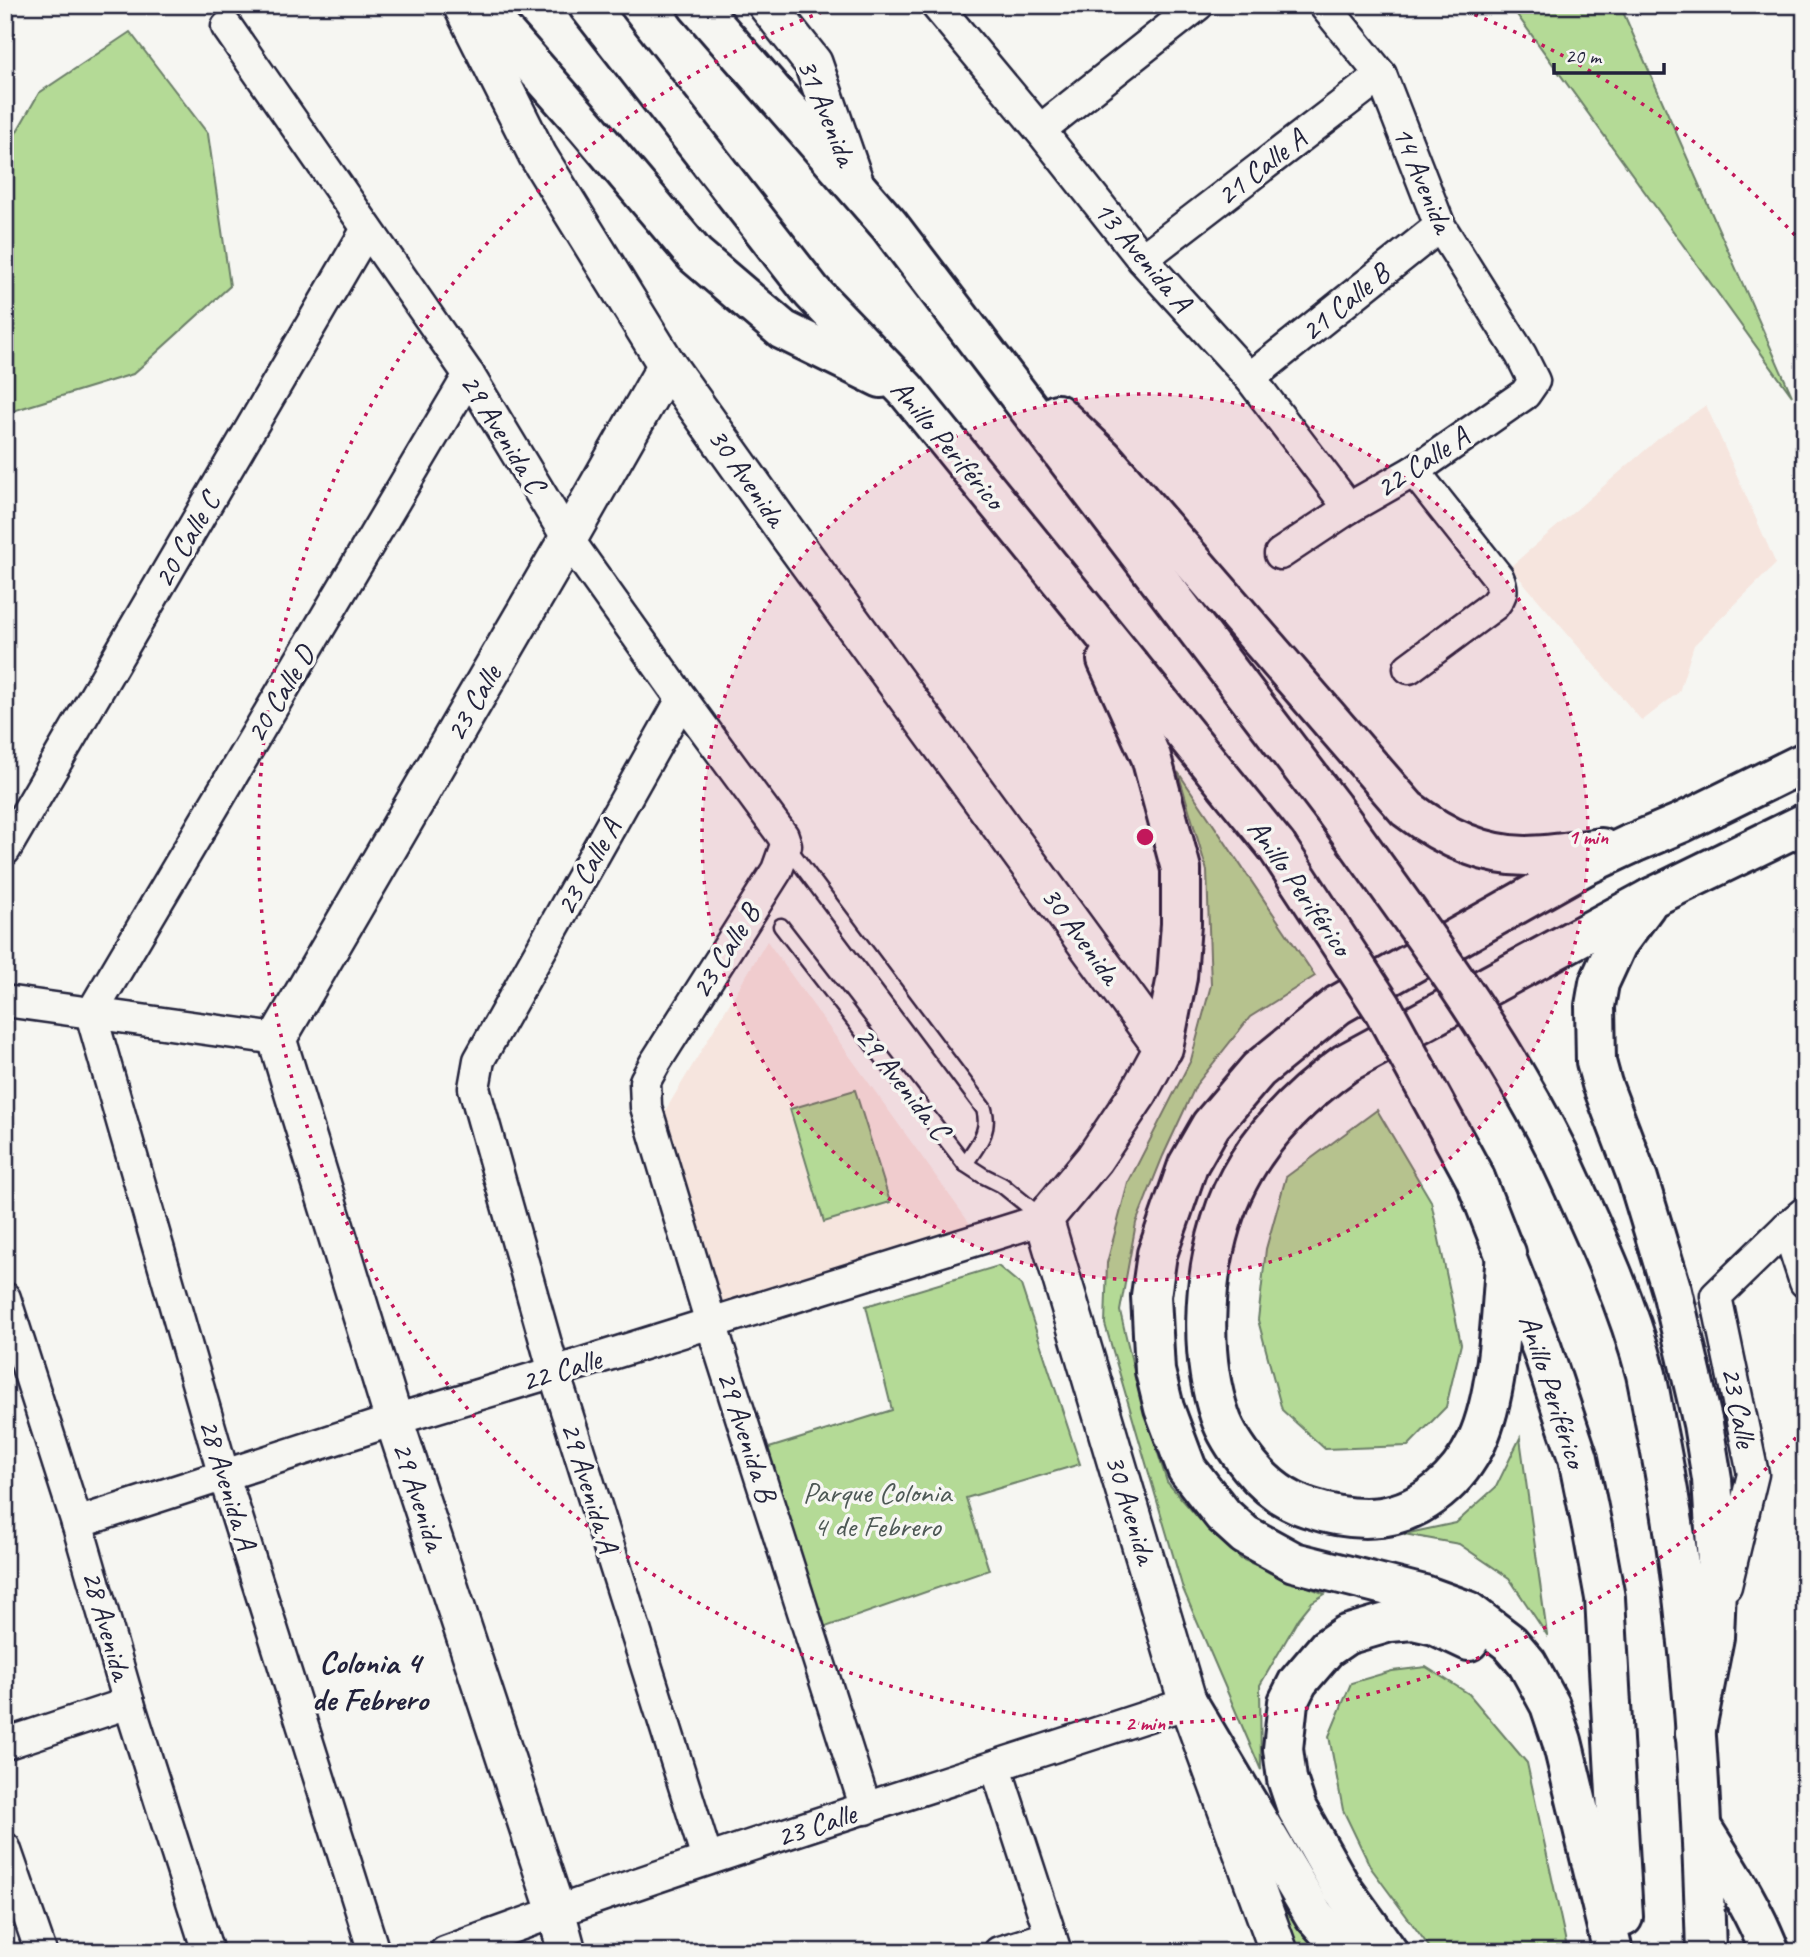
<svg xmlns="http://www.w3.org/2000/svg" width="1810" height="1957" font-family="Caveat,sans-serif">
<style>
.built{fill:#f6e5de}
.green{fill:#b4da96;stroke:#6b7e68;stroke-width:2}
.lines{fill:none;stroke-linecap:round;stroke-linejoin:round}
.service-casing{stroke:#22223b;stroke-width:19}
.minor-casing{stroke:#22223b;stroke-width:35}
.tertiary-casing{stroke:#22223b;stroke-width:42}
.secondary-casing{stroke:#22223b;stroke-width:44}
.primary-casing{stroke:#22223b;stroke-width:44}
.trunk-casing{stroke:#22223b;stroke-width:44}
.service{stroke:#f6f6f2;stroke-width:14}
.minor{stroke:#f6f6f2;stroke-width:30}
.tertiary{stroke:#f6f6f2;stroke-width:37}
.secondary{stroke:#f6f6f2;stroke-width:38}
.primary{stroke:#f6f6f2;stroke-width:38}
.trunk{stroke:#f6f6f2;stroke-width:38}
.trunk-bridge-casing{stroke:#22223b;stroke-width:44;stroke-linecap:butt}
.trunk-bridge{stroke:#f6f6f2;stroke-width:38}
.ring{fill:none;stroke:#c2185b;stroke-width:3.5;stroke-dasharray:3.5 7}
.labels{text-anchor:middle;stroke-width:7;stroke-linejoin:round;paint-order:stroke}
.street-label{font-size:30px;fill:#22223b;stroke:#f6f6f2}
.park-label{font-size:30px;fill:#4e5956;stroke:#f6f6f2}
.neighbourhood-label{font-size:32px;font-weight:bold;fill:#22223b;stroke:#f6f6f2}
.centre{fill:#c2185b;stroke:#f6f6f2;stroke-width:3.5}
.ring-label{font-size:21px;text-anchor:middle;font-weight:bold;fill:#c2185b;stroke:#f6f6f2;stroke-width:7;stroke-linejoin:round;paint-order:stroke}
</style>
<rect width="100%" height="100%" fill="#f6f6f2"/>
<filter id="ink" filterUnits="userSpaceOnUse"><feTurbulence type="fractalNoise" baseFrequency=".0143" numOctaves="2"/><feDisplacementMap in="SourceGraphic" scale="14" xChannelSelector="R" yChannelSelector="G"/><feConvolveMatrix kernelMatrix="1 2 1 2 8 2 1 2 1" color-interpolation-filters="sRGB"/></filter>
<g filter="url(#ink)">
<g class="built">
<path d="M1706,405L1776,564L1694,645L1679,692L1642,721L1510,567L1658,439Z"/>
<path d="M767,941L983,1242L723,1317L665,1111Z"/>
</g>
<g class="green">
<path d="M1510,5H1620L1792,396Z"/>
<path d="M130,32L208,134L230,286L133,374L16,410L5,421V152L39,93Z"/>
<path d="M1178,772L1315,976L1250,1017L1196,1085L1163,1156L1136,1223L1120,1311L1140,1396L1167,1482L1200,1520L1241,1559L1325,1594L1312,1602L1299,1618L1260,1685L1261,1770L1183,1589L1105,1324L1107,1263L1128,1183L1191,1060L1211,985L1207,871Z"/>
<path d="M855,1090L890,1202L824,1222L790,1109Z"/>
<path d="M1377,1110L1431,1201L1461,1344L1446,1407L1408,1446L1325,1449L1282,1410L1258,1320L1266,1249L1286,1177Z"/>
<path d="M998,1266L1021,1285L1080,1464L966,1498L989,1570L820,1629L766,1449L892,1410L866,1306Z"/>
<path d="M1520,1438L1547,1634V1635L1509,1578L1459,1544L1404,1534L1456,1523L1496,1487Z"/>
<path d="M1426,1667L1469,1694L1527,1763L1568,1952H1433L1371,1868L1343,1810L1329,1736L1351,1683L1392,1671Z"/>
<path d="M1263,1844L1323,1952H1296Z"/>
</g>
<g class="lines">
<g class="service-casing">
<g id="service">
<path d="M787,846L984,1109C991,1132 977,1145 965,1164"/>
<path d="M781,926L965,1164L982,1175L1002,1185L1044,1219"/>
</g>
</g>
<g class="minor-casing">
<g id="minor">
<path d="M936,5L1040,130L1142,259L1250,378L1349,508"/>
<path d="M227,27L469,375L568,539L682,699L783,836L786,845L777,870L655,1063L645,1081L646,1107L711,1323L866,1809"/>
<path d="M1040,130L1198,5"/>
<path d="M1142,259L1381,75"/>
<path d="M1250,378L1440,226"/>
<path d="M1280,554L1349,508L1414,471L1525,394L1534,381L1521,355L1440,226L1381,75L1324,5"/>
<path d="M1409,668L1494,605C1502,595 1504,590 1498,577L1414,471"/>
<path d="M682,699L479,1060L474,1088L554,1372L707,1859"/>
<path d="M5,850L367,229"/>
<path d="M5,1001L277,1039"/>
<path d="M1787,1227L1805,1282"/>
<path d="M5,1298L77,1523L129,1703L208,1952"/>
<path d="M77,1523L394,1420L554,1372L1044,1219"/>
<path d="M1726,1586L1753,1474L1716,1296L1787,1227L1805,1212"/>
<path d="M5,1744L129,1703"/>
<path d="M996,1767L1056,1952"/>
<path d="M5,1848L41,1952"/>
<path d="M374,1952L224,1476L91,1014L469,375"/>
<path d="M445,1952C690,1861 940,1785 1188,1703"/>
<path d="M999,1952L1051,1936"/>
</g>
</g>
<g class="tertiary-casing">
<g id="tertiary">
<path d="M462,5L538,156L667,365L789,536L1163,1048L1139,1092L1094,1159L1044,1219L1188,1703L1279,1952"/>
<path d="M767,5L813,63L856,187"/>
<path d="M567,1952L556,1911L394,1420L277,1039L568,539L667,365"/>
</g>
</g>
<g class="secondary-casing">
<path id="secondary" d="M1188,1703L1314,1915L1346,1952"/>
</g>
<g class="primary-casing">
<g id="primary">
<path d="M1631,844L1681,823L1805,762"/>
<path d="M1651,898L1805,823"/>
</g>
</g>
<g class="trunk-casing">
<g id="trunk">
<path d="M480,5L587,127L695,255L783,330L881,378"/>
<path d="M588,5L812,292L906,390L1277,847"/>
<path d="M697,5L889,225L1332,807"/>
<path d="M1057,414L1103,458L1407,809C1441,835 1481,856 1526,856C1551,856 1576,851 1601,848"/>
<path d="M1107,660L1151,757L1181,869V924L1177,977L1163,1048"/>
<path d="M1646,905L1617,944L1599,983L1595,1006L1596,1062L1602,1084L1638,1179L1672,1291L1703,1424L1712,1479L1717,1563L1714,1637L1695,1734"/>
<path d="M1558,1153C1591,1225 1626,1297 1646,1374C1651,1398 1655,1423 1660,1447C1692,1613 1701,1783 1706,1952"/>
<path d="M1475,1178L1542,1349L1578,1458L1592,1527L1605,1598L1623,1917"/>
<path d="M1506,1253C1501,1309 1500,1391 1477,1441C1459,1479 1424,1511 1381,1517C1356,1520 1333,1516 1309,1508C1284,1500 1266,1486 1250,1466C1238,1451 1226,1434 1220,1416C1200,1358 1203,1282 1221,1223C1241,1155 1290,1103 1346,1063L1651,898"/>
<path d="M1702,1828C1727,1868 1753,1907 1770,1952"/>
<path d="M1388,1952L1341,1887L1297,1809L1287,1779L1283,1749L1288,1702L1298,1682L1327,1648L1346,1635L1390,1622L1413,1620L1435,1625L1469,1641"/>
<path d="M1613,1952L1562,1741L1550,1705L1527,1663L1510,1643L1468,1611L1424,1595L1294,1562L1245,1535L1223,1515L1187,1469L1164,1408L1155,1371L1151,1296L1157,1254L1188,1165L1211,1125L1258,1070L1338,1005L1584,866L1631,844"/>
</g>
</g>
<use href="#service" class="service"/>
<use href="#minor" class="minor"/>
<use href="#tertiary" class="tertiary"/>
<use href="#secondary" class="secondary"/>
<use href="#primary" class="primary"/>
<use href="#trunk" class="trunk"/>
<g class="trunk-bridge-casing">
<g id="trunk-bridge">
<path d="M1332,807C1412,919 1497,1030 1558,1153"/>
<path d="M1277,847L1382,1007L1475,1178"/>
</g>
</g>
<use href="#trunk-bridge" class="trunk-bridge"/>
</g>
</g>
<circle cx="1145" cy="837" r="443" fill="#c2185b" fill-opacity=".12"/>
<g class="ring">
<circle cx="1145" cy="837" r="443"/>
<path d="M1803 1430A886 886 0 1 1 835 7M1455 7A886 886 0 0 1 1803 244"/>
</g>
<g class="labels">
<g class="street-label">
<text transform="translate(827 112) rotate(68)" y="10">31 Avenida</text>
<text transform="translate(1261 167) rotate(-38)" y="10">21 Calle A</text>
<text transform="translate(1423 179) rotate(67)" y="10">14 Avenida</text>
<text transform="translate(1143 256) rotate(50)" y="10">13 Avenida A</text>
<text transform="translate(1345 302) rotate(-39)" y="10">21 Calle B</text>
<text transform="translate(503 433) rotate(58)" y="10">29 Avenida C</text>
<text transform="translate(948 444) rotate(50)" y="10">Anillo Periférico</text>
<text transform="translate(1422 462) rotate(-33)" y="10">22 Calle A</text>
<text transform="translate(747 477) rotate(55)" y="10">30 Avenida</text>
<text transform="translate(186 540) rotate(-60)" y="10">20 Calle C</text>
<text transform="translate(280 694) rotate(-59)" y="10">20 Calle D</text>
<text transform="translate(473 703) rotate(-60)" y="10">23 Calle</text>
<text transform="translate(588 867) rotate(-61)" y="10">23 Calle A</text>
<text transform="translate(1300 887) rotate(55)" y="10">Anillo Periférico</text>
<text transform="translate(1081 935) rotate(54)" y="10">30 Avenida</text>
<text transform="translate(725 951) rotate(-58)" y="10">23 Calle B</text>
<text transform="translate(903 1083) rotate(52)" y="10">29 Avenida C</text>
<text transform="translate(561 1370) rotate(-17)" y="10">22 Calle</text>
<text transform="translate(1553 1391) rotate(72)" y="10">Anillo Periférico</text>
<text transform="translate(1739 1407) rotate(79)" y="10">23 Calle</text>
<text transform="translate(747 1436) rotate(72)" y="10">29 Avenida B</text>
<text transform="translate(228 1484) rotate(73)" y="10">28 Avenida A</text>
<text transform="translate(590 1487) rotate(73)" y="10">29 Avenida A</text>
<text transform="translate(419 1496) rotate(72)" y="10">29 Avenida</text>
<text transform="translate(1131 1509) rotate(73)" y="10">30 Avenida</text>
<text transform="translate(107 1625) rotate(74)" y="10">28 Avenida</text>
<text transform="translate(816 1825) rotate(-18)" y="10">23 Calle</text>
</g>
<g class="park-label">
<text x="877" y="1502">Parque Colonia<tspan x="877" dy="34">4 de Febrero</tspan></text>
</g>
<g class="neighbourhood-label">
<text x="370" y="1673">Colonia 4<tspan x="370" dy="37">de Febrero</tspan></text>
</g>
</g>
<circle cx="1145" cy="837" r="10" class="centre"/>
<g class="ring-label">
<text x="1588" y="844">1 min</text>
<text x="1145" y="1730">2 min</text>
</g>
<rect width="1810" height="1957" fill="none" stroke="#f6f6f2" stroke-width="28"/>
<rect x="14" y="14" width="1782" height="1929" fill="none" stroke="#22223b" stroke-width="2.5" filter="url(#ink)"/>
<path d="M1554 63v10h110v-10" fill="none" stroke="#22223b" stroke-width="3.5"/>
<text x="1565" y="63" font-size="21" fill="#22223b" stroke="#f6f6f2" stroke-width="5" paint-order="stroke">20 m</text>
</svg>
